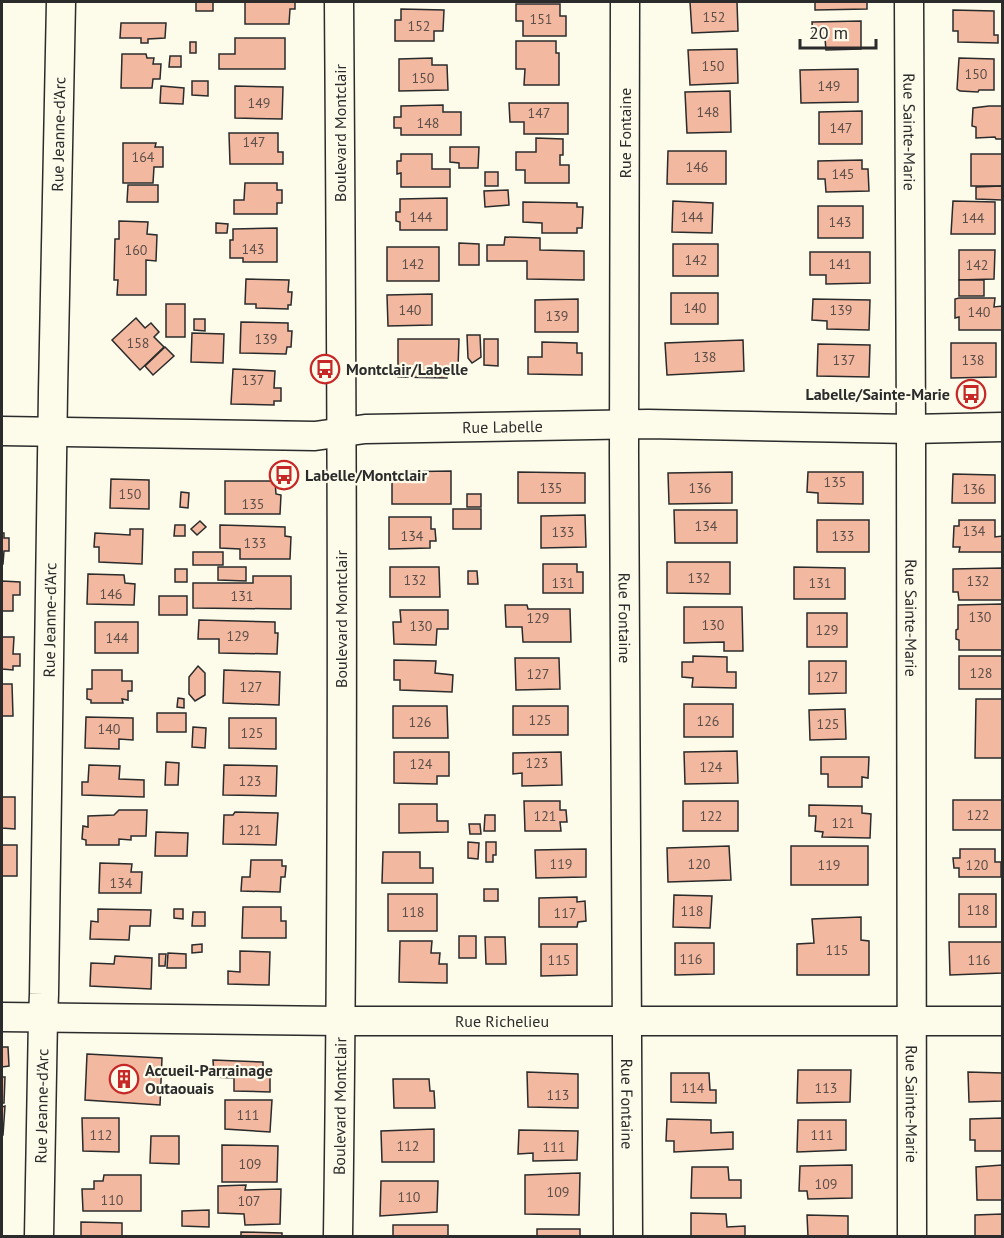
<svg xmlns="http://www.w3.org/2000/svg" width="1004" height="1238" font-family="'PT Sans',sans-serif">
<style>
.building{fill:#f2b8a0;stroke:#2b2b2b;stroke-width:1.5}
.lines{fill:none;stroke-linecap:round;stroke-linejoin:round}
.minor-casing{stroke:#2b2b2b;stroke-width:31}
.minor{stroke:#fdfbea;stroke-width:28}
.labels{text-anchor:middle;stroke-width:4.5;stroke-linejoin:round;paint-order:stroke}
.number-label{font-size:14px;fill:#5d4e48}
.street-label{font-size:16px;fill:#2b2b2b;stroke:#fdfbea}
.poi-label{font-size:16px;font-weight:bold;fill:#2b2b2b;stroke:#fdfbea;text-anchor:start}
</style>
<rect width="100%" height="100%" fill="#fdfbea"/>
<g class="building">
<rect x="196" y="2" width="17" height="9"/>
<path d="M245,2H295V9H290L289,24H245Z"/>
<path d="M690,2H737L738,31L692,33Z"/>
<path d="M815,2H867V9L815,10Z"/>
<path d="M516,4H560V16H566V36H523V21H516Z"/>
<path d="M401,9L444,10L443,31H434V41H395V20H401Z"/>
<path d="M953,10L994,11V35H998V43L958,42V31H953Z"/>
<path d="M861,21V49L826,50L825,39H813L812,22Z"/>
<path d="M121,23H166L165,38L148,39V43H141V38H120Z"/>
<path d="M235,38H285V69H219V54H235Z"/>
<path d="M516,41H556V53H559V85H524L525,69H516Z"/>
<rect x="190" y="42" width="6" height="11"/>
<path d="M737,49L738,83L690,85L688,50Z"/>
<path d="M122,54H146L147,58H154L153,64H161L160,79H153L152,88H121Z"/>
<path d="M170,56H181V67H169Z"/>
<path d="M432,58V65H447L448,90L399,91V59Z"/>
<path d="M959,58L994,59V90H979L978,92L960,91L957,89Z"/>
<path d="M858,69V102L801,103L800,70Z"/>
<path d="M192,81H208V96L192,95Z"/>
<path d="M161,86L184,88L183,104L160,103Z"/>
<path d="M235,86L283,87L282,119L235,118Z"/>
<path d="M730,91L731,132L687,133L685,92Z"/>
<path d="M509,103H568V134H524V122H510Z"/>
<path d="M443,105V112H461V135H401V128H394V117H401V106Z"/>
<path d="M989,106H1002V139H996L995,137L976,138V127L972,126L973,108Z"/>
<path d="M862,111V144H819V112Z"/>
<path d="M229,133H278V152H283V164H230Z"/>
<path d="M536,138L563,139V155H560V165H569V183H525V170H516V152H536Z"/>
<path d="M123,143H156L155,147H163V167H154L153,183H123Z"/>
<path d="M450,147H479L478,168H459V163L450,162Z"/>
<path d="M668,151H726V184H667Z"/>
<path d="M401,154H432V169H450V187H401V173L397,174V161H401Z"/>
<rect x="971" y="154" width="31" height="32"/>
<path d="M862,160V169H868L869,191L826,192L825,179H818V161Z"/>
<rect x="485" y="172" width="13" height="14"/>
<path d="M245,183H277V190H282V203H277V214H234V200H244Z"/>
<path d="M128,185H158V202H127Z"/>
<path d="M1002,186V200L976,199V187Z"/>
<path d="M508,190L509,205L485,207L484,191Z"/>
<path d="M447,198V230H400V222L396,221V212H400V199Z"/>
<path d="M673,201L713,203L712,233L672,232Z"/>
<path d="M953,201L995,202V234H951Z"/>
<path d="M523,202L577,203V207H583L582,228H577V233H542V223L523,222Z"/>
<rect x="818" y="206" width="45" height="32"/>
<path d="M119,221L148,222L147,234L157,235L156,261L146,260V295H117L118,280H114L115,239H119Z"/>
<path d="M216,223L228,224L227,233H216Z"/>
<path d="M277,228V262H243V258H230V240H233V229Z"/>
<path d="M505,237L540,238V250L584,251V280L527,279V261H487V245H504Z"/>
<path d="M459,243L479,244V265H459Z"/>
<rect x="673" y="244" width="45" height="32"/>
<rect x="387" y="247" width="52" height="34"/>
<path d="M959,250H995L994,279L959,280Z"/>
<path d="M810,252H870V283L826,284V275H810Z"/>
<path d="M246,279L289,280L288,292H292L291,305H288V309L256,308V304H245Z"/>
<rect x="959" y="280" width="25" height="16"/>
<rect x="671" y="293" width="47" height="31"/>
<path d="M432,294V325L388,326L387,295Z"/>
<path d="M959,298H995L994,307L1002,306V330H959V317L955,318V299Z"/>
<path d="M578,299V332H535V300Z"/>
<path d="M813,299L870,300L869,330L827,329V321L812,320Z"/>
<rect x="166" y="304" width="19" height="33"/>
<path d="M136,318L145,328L151,323L159,332L154,337L164,347L140,370L112,340Z"/>
<path d="M194,319H205V331L194,330Z"/>
<path d="M241,322L288,323V331H292L291,347H287L286,354L240,353Z"/>
<path d="M192,333L224,334L223,363L191,362Z"/>
<path d="M467,335H480L481,357L472,363L468,358Z"/>
<path d="M398,339H459L458,368H447V378L398,377Z"/>
<path d="M484,339H498V366L484,365Z"/>
<path d="M743,340L744,371L667,375L665,343Z"/>
<path d="M542,342L577,343V353H582V375L528,374V357H542Z"/>
<path d="M951,343H996V377L951,378Z"/>
<path d="M818,344L870,345L869,377L817,376Z"/>
<path d="M165,347L174,356L153,375L145,366Z"/>
<path d="M233,369L275,371L274,388H281V401H274V405L231,404Z"/>
<path d="M451,471V504H392V472Z"/>
<path d="M518,472L585,473V503H518Z"/>
<path d="M732,472V503L669,504L668,473Z"/>
<path d="M808,472H863V504L818,503V493L807,492Z"/>
<path d="M953,474L995,475V503H952Z"/>
<path d="M111,479L149,480V509L110,508Z"/>
<path d="M225,481H275L276,494L281,495L280,514H225Z"/>
<path d="M181,492L189,493L188,508L180,507Z"/>
<rect x="467" y="494" width="14" height="13"/>
<rect x="453" y="509" width="28" height="20"/>
<path d="M674,510H737V543H675Z"/>
<path d="M585,515L586,547L541,548V516Z"/>
<path d="M389,517H431V529H435L436,541H430V548L389,549Z"/>
<rect x="817" y="520" width="52" height="32"/>
<path d="M959,520H995V537L1002,536V552H959L960,547H953L954,526H959Z"/>
<path d="M200,521L206,527L197,535L191,529Z"/>
<path d="M175,525H185V536H174Z"/>
<path d="M220,525L285,527V536L291,537L290,559H240V549L220,548Z"/>
<path d="M130,529H143L142,564L99,562V547H94L95,533L130,535Z"/>
<path d="M2,533H4V538H9V551H4L3,564H2Z"/>
<rect x="193" y="552" width="30" height="13"/>
<path d="M667,562H730V594L667,593Z"/>
<path d="M543,564H577V572H583V593H543Z"/>
<path d="M218,567H246V581L218,580Z"/>
<path d="M390,567H439L440,597H390Z"/>
<path d="M794,567L845,568V599H794Z"/>
<path d="M1002,568V600H959L958,592H953V569Z"/>
<rect x="175" y="569" width="12" height="13"/>
<path d="M468,571H477L478,584H468Z"/>
<path d="M88,574L124,575L125,583L135,584L134,605L87,604Z"/>
<path d="M253,576H291V609L193,608V583H253Z"/>
<path d="M2,581L20,582V595H13V611H2Z"/>
<rect x="159" y="596" width="28" height="19"/>
<path d="M1002,604V650H959V640L956,639V630L958,629V605Z"/>
<path d="M505,605H527L528,609H570L571,642H523L522,627H506Z"/>
<path d="M684,607H742L743,651H724V642L684,643Z"/>
<path d="M400,610H448V629H437L436,645L394,644L393,622H401Z"/>
<rect x="807" y="613" width="40" height="34"/>
<path d="M199,620L275,622V633H278L277,654L219,653V639H198Z"/>
<rect x="95" y="622" width="43" height="31"/>
<path d="M2,637H14L13,654H20V666H13V670L2,669Z"/>
<path d="M693,656L727,657V672H736V688L692,687L693,678L682,677V662H693Z"/>
<rect x="959" y="656" width="43" height="33"/>
<path d="M515,658H559L560,689L516,690Z"/>
<path d="M394,660L436,661L435,673L453,675L452,692L400,690V680H394Z"/>
<path d="M809,661H846V693L809,694Z"/>
<path d="M198,666L205,673V695L195,701L189,694V677Z"/>
<path d="M92,670H122V681H132V691H128V700L122,699L123,703H91V700L87,699V689H92Z"/>
<path d="M224,670L280,672L279,705L223,703Z"/>
<path d="M2,684H12L13,716H2Z"/>
<path d="M178,698L184,699V708L177,707Z"/>
<path d="M976,699H1002V758H975Z"/>
<rect x="684" y="704" width="49" height="33"/>
<path d="M393,706H447L448,738H393Z"/>
<rect x="513" y="706" width="55" height="29"/>
<path d="M845,709L846,739L810,740L809,710Z"/>
<rect x="157" y="713" width="29" height="19"/>
<path d="M86,717L133,718V740L119,739V749L85,748Z"/>
<path d="M229,718H276V749L229,748Z"/>
<path d="M193,727L206,728L205,748L192,747Z"/>
<path d="M737,751L738,783L685,784L684,752Z"/>
<path d="M394,752H449V776H437V784L394,783Z"/>
<path d="M561,752L562,785L522,786V773L513,774V753Z"/>
<path d="M821,757H869L868,778L862,777V787H828V774H821Z"/>
<path d="M166,762L179,763L178,785H165Z"/>
<path d="M89,765L120,766L119,779L144,780V797L82,795V782H88Z"/>
<path d="M224,765L277,766L276,796L223,795Z"/>
<path d="M2,797H15V829L2,828Z"/>
<rect x="953" y="800" width="49" height="30"/>
<path d="M524,801H560V810H566L567,822H560L561,831H525Z"/>
<rect x="683" y="801" width="55" height="30"/>
<path d="M399,804H437V821H448V832L399,833Z"/>
<path d="M809,805L862,806V813L871,814L870,838L822,837L823,832L815,831L816,816H809Z"/>
<path d="M119,810H147L146,836H131V840L119,839V845H86V840L82,839L83,826L88,827V816L114,815Z"/>
<path d="M235,812L278,813L276,845L223,844L224,815H233Z"/>
<path d="M485,815H495V831H484Z"/>
<path d="M469,824H480L481,834H470Z"/>
<path d="M156,832L188,833L187,856H155Z"/>
<path d="M468,842L479,843L478,859L468,858Z"/>
<path d="M486,842H496V855H493V862H486Z"/>
<rect x="2" y="845" width="15" height="31"/>
<path d="M729,846L731,880L668,882L667,848Z"/>
<rect x="791" y="846" width="77" height="39"/>
<path d="M586,849V877L536,878L535,850Z"/>
<path d="M960,849H995V862H1001V877H959V868H954L953,858H960Z"/>
<path d="M383,852H420V868H433V883H382Z"/>
<path d="M251,860H282V866H286L285,877H281L280,892L241,891L242,877H250Z"/>
<path d="M100,863L132,864L131,872H142L141,893H99Z"/>
<rect x="484" y="889" width="14" height="12"/>
<rect x="388" y="894" width="49" height="37"/>
<rect x="959" y="894" width="37" height="33"/>
<path d="M674,895L712,896L710,928L673,927Z"/>
<path d="M577,897V902L585,901L586,921L578,922L577,927H539V898Z"/>
<path d="M243,907H281V921H286V938H242Z"/>
<path d="M98,909L151,910L150,926H130L129,940L90,939L91,921L98,922Z"/>
<path d="M174,909H183V919L174,918Z"/>
<path d="M193,912H205V926H192Z"/>
<path d="M861,917V940L869,941V975H797V944L814,943L812,919Z"/>
<rect x="459" y="936" width="17" height="22"/>
<path d="M485,937H505L506,964H486Z"/>
<path d="M400,941H432L431,953H440L439,964H447V983L399,982Z"/>
<path d="M949,942H1002V973L950,975Z"/>
<path d="M675,943H714V974L675,975Z"/>
<path d="M202,944V952L192,953V945Z"/>
<path d="M541,944H577V975L541,976Z"/>
<path d="M240,951L270,952L269,985L228,984V971L240,972Z"/>
<path d="M168,953L186,954V968H167Z"/>
<path d="M159,954H166L165,966H159Z"/>
<path d="M115,956L152,958L151,989L90,986L91,963L114,964Z"/>
<path d="M2,1047H8L9,1066L2,1067Z"/>
<path d="M87,1054L162,1058L160,1105L85,1100Z"/>
<path d="M213,1060L263,1062V1071L270,1072V1092L234,1091V1078L214,1077Z"/>
<path d="M798,1070H851L850,1102L797,1103Z"/>
<path d="M527,1072L578,1074V1108L528,1107Z"/>
<path d="M968,1072L1002,1073V1101L969,1102Z"/>
<path d="M671,1073H709L710,1090H716V1103L671,1102Z"/>
<path d="M2,1077H5L4,1103H2Z"/>
<path d="M393,1079H429L430,1091H434L435,1108H394Z"/>
<path d="M225,1100H272L270,1132L225,1129Z"/>
<path d="M5,1106L3,1135H2V1107Z"/>
<path d="M82,1118H119V1152L83,1151Z"/>
<path d="M1002,1118V1151H975V1140H970V1119Z"/>
<path d="M667,1119L711,1120V1133L733,1132V1149L674,1152V1141H666Z"/>
<path d="M798,1120H846V1150L797,1152Z"/>
<path d="M434,1129V1162H382L381,1131Z"/>
<path d="M519,1130L578,1131L577,1160L533,1161V1153L518,1154Z"/>
<path d="M151,1136H179V1164L150,1163Z"/>
<path d="M222,1145L278,1146L277,1182H222Z"/>
<path d="M852,1165V1198L808,1199L807,1191H799L800,1166Z"/>
<path d="M1002,1165V1200H977L976,1167Z"/>
<path d="M692,1167H728L729,1180H741V1198H691Z"/>
<path d="M580,1173L579,1215L525,1214V1175Z"/>
<path d="M104,1175H141V1211H83L82,1189H94V1181H103Z"/>
<path d="M381,1181H438L437,1212L380,1216Z"/>
<path d="M246,1185L245,1190L281,1189L280,1224L245,1225L244,1214L218,1213V1186Z"/>
<path d="M209,1210V1227L182,1226V1211Z"/>
<path d="M691,1213L726,1214L727,1227L745,1226V1236H691Z"/>
<path d="M1002,1214V1236H975V1215Z"/>
<path d="M807,1215L848,1216V1236H808Z"/>
<path d="M81,1222L122,1223V1236H81Z"/>
<rect x="393" y="1225" width="55" height="11"/>
<rect x="537" y="1229" width="43" height="7"/>
<path d="M241,1232L282,1233V1236H241Z"/>
</g>
<g class="lines">
<g class="minor-casing">
<g id="minor">
<path id="s1" d="M625,2L624,453L628,1236"/>
<path id="s2" d="M909,2L911,429L912,1236"/>
<path id="s3" d="M2,431L315,436L365,429L648,424L911,429L1002,427"/>
<path id="s4" d="M2,1017L340,1021H1002"/>
<path id="s5" d="M39,1236L43,1018L44,994L53,392L61,2"/>
<path id="s6" d="M338,1236C344,825 342,413 339,2"/>
</g>
</g>
<use href="#minor" class="minor"/>
</g>
<defs>
<g id="bus-ring" transform="scale(1.5)"><circle r="9.5" fill="#fdfbea" stroke="#c62828" stroke-width="1.5"/><path d="M-5-6H5V4H4V6H2V4H-2V6H-4V4H-5ZM-3.5-4V0h7V-4ZM-3.5 1.2v1.5H-2V1.2ZM2 1.2v1.5H3.5V1.2Z" fill="#c62828"/></g>
<g id="building-ring" transform="scale(1.5)"><circle r="9.5" fill="#fdfbea" stroke="#c62828" stroke-width="1.5"/><path d="M-4-6H4V6H1V3H-1V6H-4ZM-2.5-4.3h1.7v1.8h-1.7ZM.8-4.3h1.7v1.8H.8ZM-2.5-1h1.7V.8h-1.7ZM.8-1h1.7V.8H.8Z" fill="#c62828"/></g>
</defs>
<g fill-rule="evenodd">
<use href="#bus-ring" x="325" y="369"/>
<use href="#bus-ring" x="971" y="394"/>
<use href="#bus-ring" x="284" y="475"/>
<use href="#building-ring" x="124" y="1079"/>
</g>
<g class="labels">
<g class="number-label">
<text x="714" y="22">152</text>
<text x="541" y="24">151</text>
<text x="419" y="31">152</text>
<text x="713" y="71">150</text>
<text x="976" y="79">150</text>
<text x="423" y="83">150</text>
<text x="829" y="91">149</text>
<text x="259" y="108">149</text>
<text x="708" y="117">148</text>
<text x="539" y="118">147</text>
<text x="428" y="128">148</text>
<text x="841" y="133">147</text>
<text x="254" y="147">147</text>
<text x="143" y="162">164</text>
<text x="697" y="172">146</text>
<text x="843" y="179">145</text>
<text x="421" y="222">144</text>
<text x="692" y="222">144</text>
<text x="973" y="223">144</text>
<text x="840" y="227">143</text>
<text x="253" y="254">143</text>
<text x="136" y="255">160</text>
<text x="696" y="265">142</text>
<text x="413" y="269">142</text>
<text x="840" y="269">141</text>
<text x="977" y="270">142</text>
<text x="695" y="313">140</text>
<text x="410" y="315">140</text>
<text x="841" y="315">139</text>
<text x="979" y="317">140</text>
<text x="557" y="321">139</text>
<text x="266" y="344">139</text>
<text x="138" y="348">158</text>
<text x="705" y="362">138</text>
<text x="844" y="365">137</text>
<text x="973" y="365">138</text>
<text x="253" y="385">137</text>
<text x="835" y="487">135</text>
<text x="551" y="493">135</text>
<text x="700" y="493">136</text>
<text x="974" y="494">136</text>
<text x="130" y="499">150</text>
<text x="253" y="509">135</text>
<text x="706" y="531">134</text>
<text x="974" y="536">134</text>
<text x="563" y="537">133</text>
<text x="412" y="541">134</text>
<text x="843" y="541">133</text>
<text x="255" y="548">133</text>
<text x="699" y="583">132</text>
<text x="415" y="585">132</text>
<text x="978" y="586">132</text>
<text x="563" y="588">131</text>
<text x="820" y="588">131</text>
<text x="111" y="599">146</text>
<text x="242" y="601">131</text>
<text x="980" y="622">130</text>
<text x="538" y="623">129</text>
<text x="713" y="630">130</text>
<text x="421" y="631">130</text>
<text x="827" y="635">129</text>
<text x="238" y="641">129</text>
<text x="117" y="643">144</text>
<text x="981" y="678">128</text>
<text x="538" y="679">127</text>
<text x="827" y="682">127</text>
<text x="251" y="692">127</text>
<text x="540" y="725">125</text>
<text x="708" y="726">126</text>
<text x="420" y="727">126</text>
<text x="828" y="729">125</text>
<text x="109" y="734">140</text>
<text x="252" y="738">125</text>
<text x="537" y="768">123</text>
<text x="421" y="769">124</text>
<text x="711" y="772">124</text>
<text x="250" y="786">123</text>
<text x="978" y="820">122</text>
<text x="545" y="821">121</text>
<text x="711" y="821">122</text>
<text x="843" y="828">121</text>
<text x="250" y="835">121</text>
<text x="561" y="869">119</text>
<text x="699" y="869">120</text>
<text x="829" y="870">119</text>
<text x="977" y="870">120</text>
<text x="121" y="888">134</text>
<text x="978" y="915">118</text>
<text x="692" y="916">118</text>
<text x="413" y="917">118</text>
<text x="565" y="918">117</text>
<text x="837" y="955">115</text>
<text x="691" y="964">116</text>
<text x="559" y="965">115</text>
<text x="979" y="965">116</text>
<text x="693" y="1093">114</text>
<text x="826" y="1093">113</text>
<text x="558" y="1100">113</text>
<text x="248" y="1120">111</text>
<text x="101" y="1140">112</text>
<text x="822" y="1140">111</text>
<text x="408" y="1151">112</text>
<text x="554" y="1152">111</text>
<text x="250" y="1169">109</text>
<text x="826" y="1189">109</text>
<text x="558" y="1197">109</text>
<text x="409" y="1202">110</text>
<text x="112" y="1205">110</text>
<text x="249" y="1206">107</text>
</g>
<g class="street-label">
<text dy="6" stroke="none"><textPath href="#s5" startOffset="1102">Rue Jeanne-d'Arc</textPath></text>
<text transform="translate(340 133) rotate(-90)" y="6">Boulevard Montclair</text>
<text transform="translate(625 133) rotate(-90)" y="6">Rue Fontaine</text>
<text dy="6" stroke="none"><textPath href="#s2" startOffset="130">Rue Sainte-Marie</textPath></text>
<text dy="6" stroke="none"><textPath href="#s3" startOffset="501">Rue Labelle</textPath></text>
<text dy="6" stroke="none"><textPath href="#s5" startOffset="616">Rue Jeanne-d'Arc</textPath></text>
<text transform="translate(341 619) rotate(-90)" y="6">Boulevard Montclair</text>
<text dy="6" stroke="none"><textPath href="#s1" startOffset="616">Rue Fontaine</textPath></text>
<text dy="6" stroke="none"><textPath href="#s2" startOffset="616">Rue Sainte-Marie</textPath></text>
<text dy="6" stroke="none"><textPath href="#s4" startOffset="500">Rue Richelieu</textPath></text>
<text dy="6" stroke="none"><textPath href="#s5" startOffset="130">Rue Jeanne-d'Arc</textPath></text>
<text dy="6" stroke="none"><textPath href="#s6" startOffset="130">Boulevard Montclair</textPath></text>
<text dy="6" stroke="none"><textPath href="#s1" startOffset="1102">Rue Fontaine</textPath></text>
<text dy="6" stroke="none"><textPath href="#s2" startOffset="1102">Rue Sainte-Marie</textPath></text>
</g>
<g class="poi-label">
<text x="346" y="375">Montclair/Labelle</text>
<text x="950" y="400" text-anchor="end">Labelle/Sainte-Marie</text>
<text x="305" y="481">Labelle/Montclair</text>
<text x="145" y="1076">Accueil-Parrainage<tspan x="145" dy="18">Outaouais</tspan></text>
</g>
</g>
<rect width="1004" height="1238" fill="none" stroke="#2b2b2b" stroke-width="6"/>
<path d="M800 39v9h76v-9" fill="none" stroke="#2b2b2b" stroke-width="3"/>
<text x="809" y="39" font-size="18" fill="#2b2b2b" stroke="#fdfbea" stroke-width="4.5" paint-order="stroke">20 m</text>
</svg>
